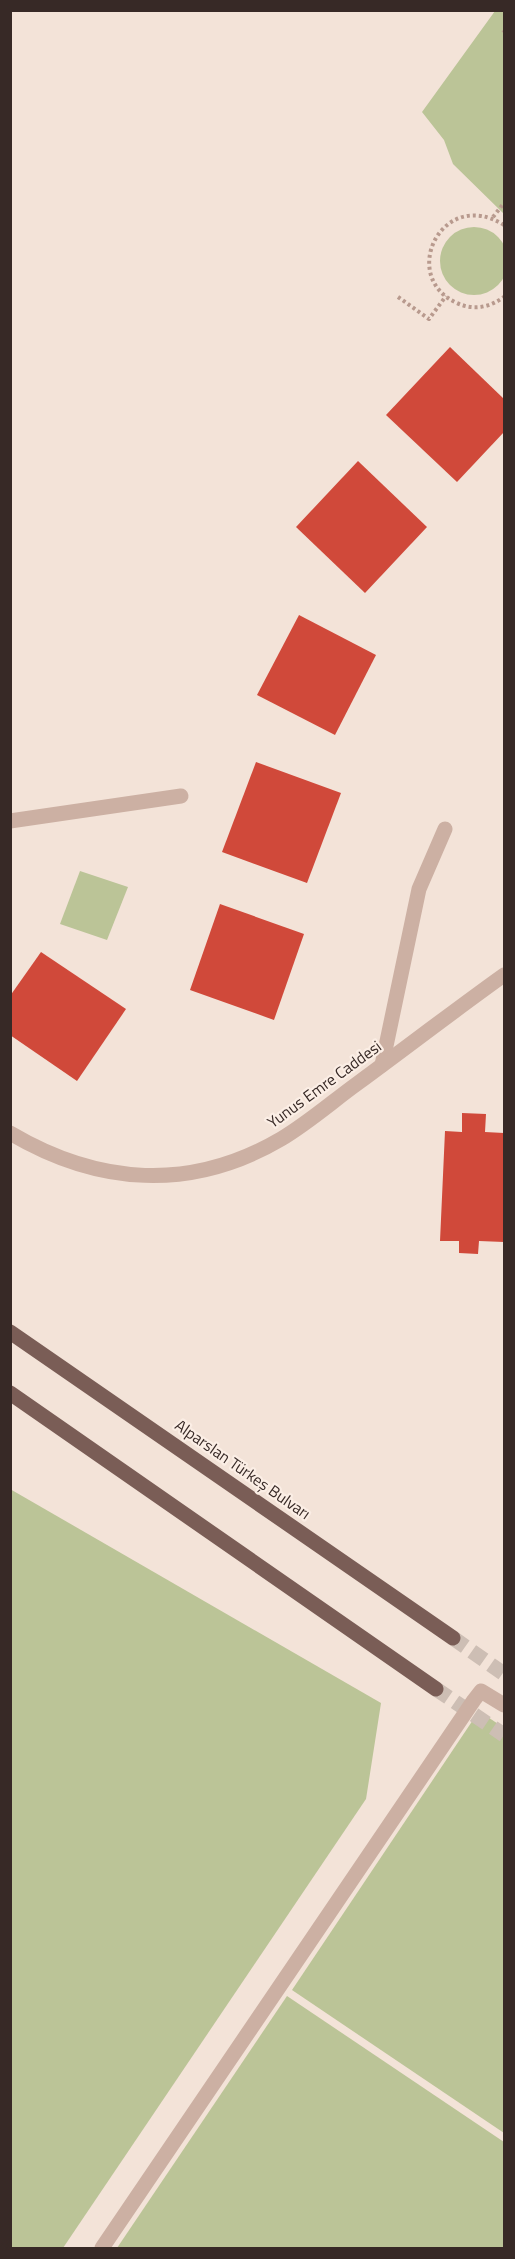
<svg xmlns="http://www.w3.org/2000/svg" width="515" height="2259" font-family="'Titillium Web',sans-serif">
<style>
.green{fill:#bbc497}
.building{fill:#d0493a}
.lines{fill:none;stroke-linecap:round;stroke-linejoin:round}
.major-tunnel{stroke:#cdbeb4;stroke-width:15;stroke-dasharray:15 8;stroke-linecap:butt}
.path{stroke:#b89a8e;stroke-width:4;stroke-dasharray:3 3;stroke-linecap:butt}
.minor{stroke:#ccb0a3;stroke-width:15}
.major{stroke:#7a5d56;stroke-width:15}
.labels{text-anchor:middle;stroke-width:4.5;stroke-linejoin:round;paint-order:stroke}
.street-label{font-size:16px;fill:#372926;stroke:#fbeee5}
</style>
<rect width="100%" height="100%" fill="#f3e3d8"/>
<g class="green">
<path d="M495,11H504V214L453,164L444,140L422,112Z"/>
<circle cx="474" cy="261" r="34"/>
<path d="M80,871L128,887L107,940L60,924Z"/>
<path d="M10,1489L381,1703L366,1799L63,2248H11Z"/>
<path d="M479,1711L504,1728V2133L292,1990Z"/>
<path d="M287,1996L504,2142V2248H117Z"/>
</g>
<g class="building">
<path d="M450,347L504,399V432L457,482L386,415Z"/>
<path d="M358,461L427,527L365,593L296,527Z"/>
<path d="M299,615L376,655L335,735L257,695Z"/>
<path d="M256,762L341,793L307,883L222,852Z"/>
<path d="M220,904L304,934L274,1020L190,990Z"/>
<path d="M41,952L126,1009L77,1081L10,1035V996Z"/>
<path d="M462,1113L486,1114L485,1132L504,1133V1242L479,1241L478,1254L459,1253V1241H440L445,1131L462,1132Z"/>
</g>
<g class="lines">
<g class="major-tunnel">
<path d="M453,1638L504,1674"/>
<path d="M436,1689L504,1735"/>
</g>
<g class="path">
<path d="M503,30L504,31"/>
<path d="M493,217L504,203"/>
<path d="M504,225C442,186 398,277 457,303C474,311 490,307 504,297"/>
<path d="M398,297L429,319L446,296"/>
</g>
<g class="minor">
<path d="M10,821L181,796"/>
<path d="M382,1065L419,889L445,829"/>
<path d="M10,1133C98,1185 191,1192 281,1139C308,1123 333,1101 358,1083C407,1047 455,1010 504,975"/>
<path d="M102,2248L474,1700L481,1691L504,1705"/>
</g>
<g class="major">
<path d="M10,1332L453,1638"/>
<path d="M10,1393L436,1689"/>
</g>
</g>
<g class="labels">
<g class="street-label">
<text transform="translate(324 1084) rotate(-36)" y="6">Yunus Emre Caddesi</text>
<text transform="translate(243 1469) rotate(35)" y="6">Alparslan Türkeş Bulvarı</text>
</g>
</g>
<rect width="515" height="2259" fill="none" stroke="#372926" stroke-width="24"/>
</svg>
